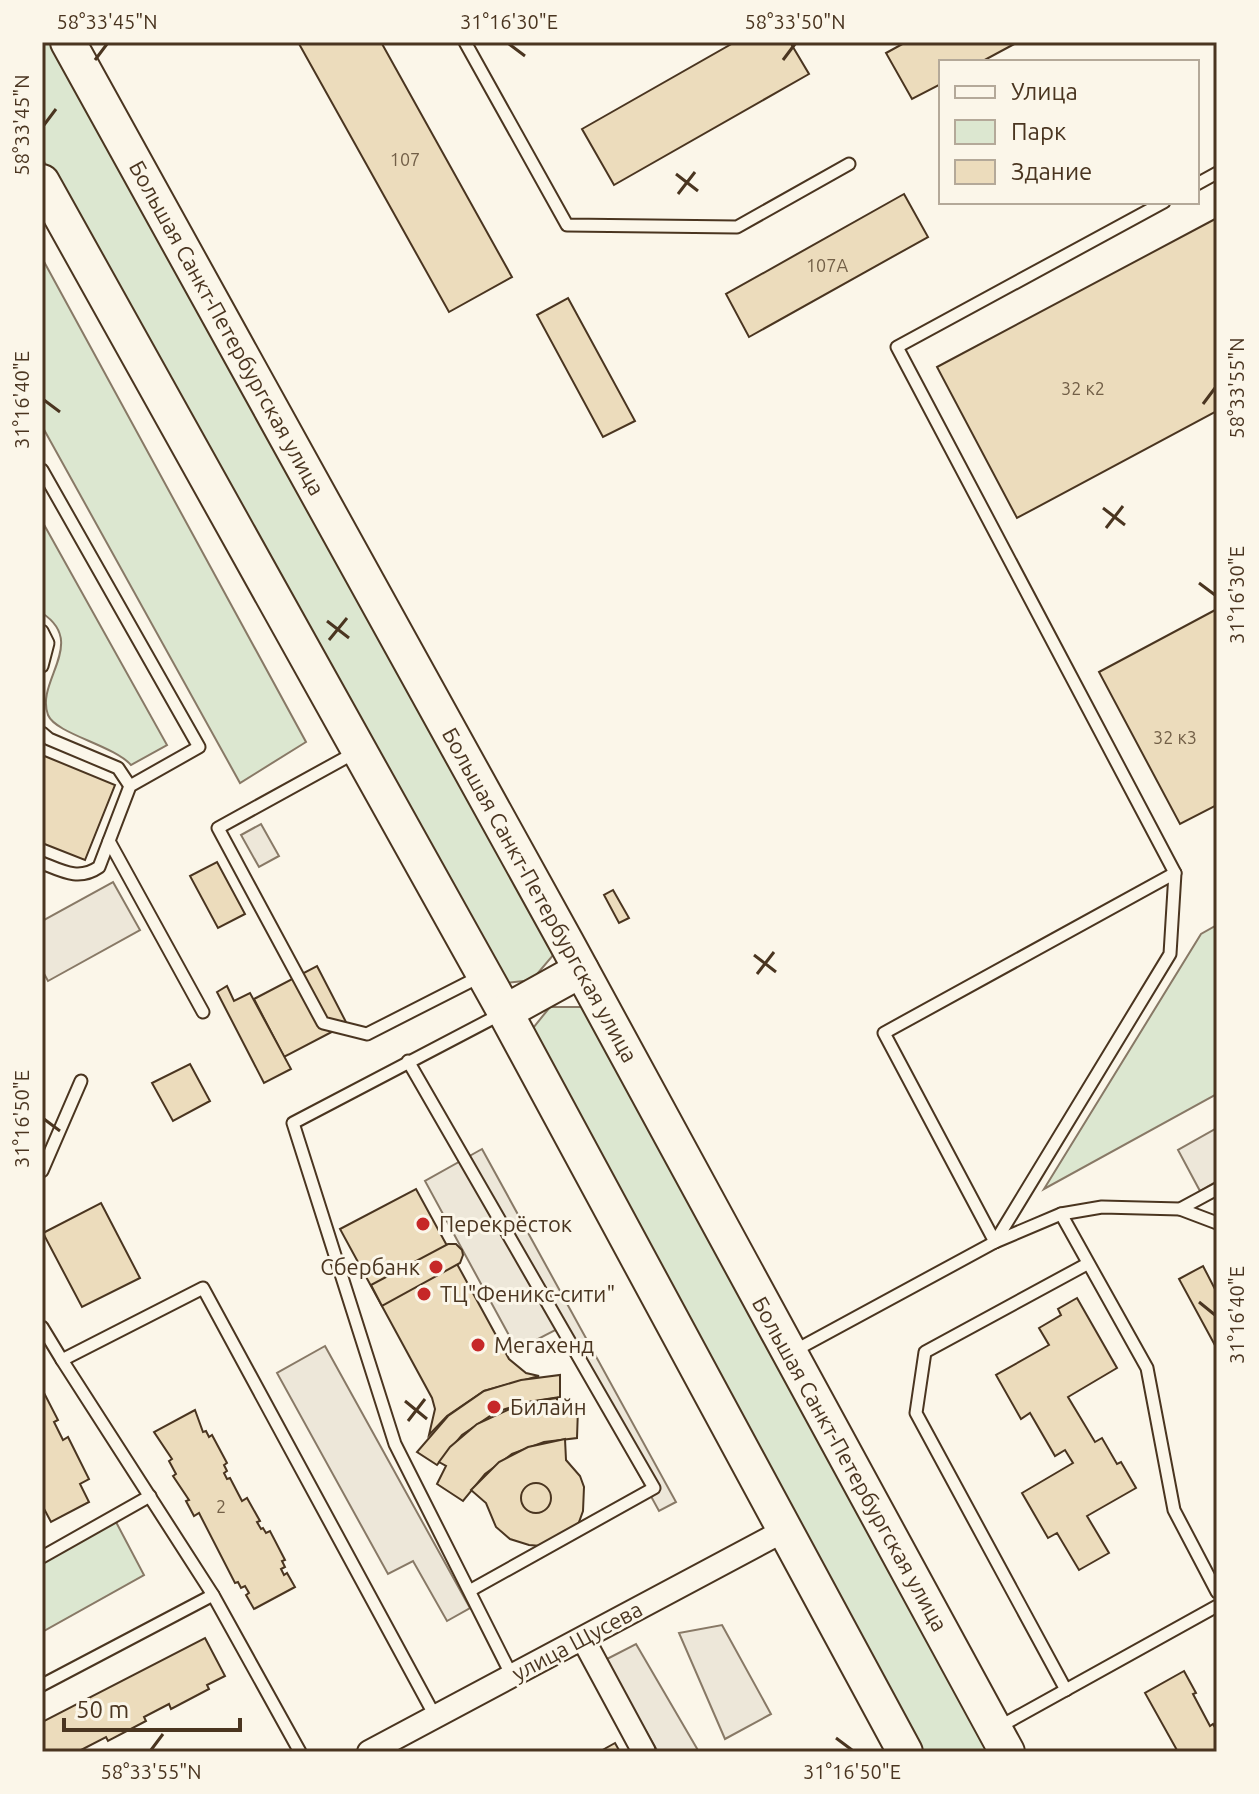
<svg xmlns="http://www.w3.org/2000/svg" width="1259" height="1794" font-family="Ubuntu,sans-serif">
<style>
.green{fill:#dce7d0;stroke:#887966;stroke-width:2}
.parking{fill:#ede7d9;stroke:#887966;stroke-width:2}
.building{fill:#ecdcbc;stroke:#4a3520;stroke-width:2}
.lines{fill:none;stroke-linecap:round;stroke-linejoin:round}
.lane-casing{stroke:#4a3520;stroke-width:15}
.street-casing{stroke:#4a3520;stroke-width:26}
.primary-casing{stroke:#4a3520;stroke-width:38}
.lane{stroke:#fbf6e9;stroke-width:11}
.street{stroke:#fbf6e9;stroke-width:22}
.primary{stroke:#fbf6e9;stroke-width:34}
.ticks{fill:none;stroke:#4a3520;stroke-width:3}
.poi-dot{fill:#c62828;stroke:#fbf6e9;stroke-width:3}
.labels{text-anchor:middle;stroke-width:6;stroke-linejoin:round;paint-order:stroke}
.number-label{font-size:18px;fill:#725f47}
.street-label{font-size:22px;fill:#4a3520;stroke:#fbf6e9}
.poi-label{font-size:22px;fill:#4a3520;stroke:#fbf6e9;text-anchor:start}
.neatline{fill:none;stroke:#4a3520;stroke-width:3}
.ticks-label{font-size:20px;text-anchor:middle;fill:#4a3520}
</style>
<rect width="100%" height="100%" fill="#fbf6e9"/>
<g class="green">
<path d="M42,42H55L555,953L532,980L498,984L42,158Z"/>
<path d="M42,258L306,742L240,783L42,426Z"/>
<path d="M42,521L167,745L131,765C113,745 56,734 48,715C35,681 88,643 42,613Z"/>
<path d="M1217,925V1094L1044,1189L1201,934Z"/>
<path d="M550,1007H585L992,1752H919L529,1033Z"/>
<path d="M116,1522L144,1575L42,1632V1560Z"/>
</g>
<g class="parking">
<path d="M261,824L279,856L259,867L241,835Z"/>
<path d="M113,882L140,930L48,981L42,970V921Z"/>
<path d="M1217,1128V1181L1200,1191L1178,1150Z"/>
<path d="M482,1149L676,1502L659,1511L559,1328L517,1350L425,1181Z"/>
<path d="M325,1346L470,1608L447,1621L413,1561L388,1574L277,1373Z"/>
<path d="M722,1625L771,1714L725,1739L679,1633Z"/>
<path d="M636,1644L699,1752H658L605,1660Z"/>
</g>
<g class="building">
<path d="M298,42H381L512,277L449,312Z"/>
<path d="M735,42H790L809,74L614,185L582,129Z"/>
<path d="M906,42H1018L981,62H941V84L912,99L886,53Z"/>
<path d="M904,194L928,237L749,337L726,294Z"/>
<path d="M1217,218V411L1017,518L937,367Z"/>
<path d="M568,298L635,421L603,437L537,315Z"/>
<path d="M1217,609V805L1180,824L1099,672Z"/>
<path d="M42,755L115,785L85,860L42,843Z"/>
<path d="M217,862L245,914L218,928L190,876Z"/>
<path d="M613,890L629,918L619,923L604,895Z"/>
<path d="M317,966L347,1024L284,1057L254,999Z"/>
<path d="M227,986L234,1001L250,993L291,1069L264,1083L217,992Z"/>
<path d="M190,1064L210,1101L173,1121L152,1083Z"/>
<path d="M416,1189L509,1359L526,1373L539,1376L484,1391L447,1416L429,1435L435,1409L432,1398L340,1229Z"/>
<path d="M101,1203L140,1278L82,1307L43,1233Z"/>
<path d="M448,1244H456L462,1250L463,1255L460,1263L382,1306L371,1285Z"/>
<path d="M1203,1266L1217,1293V1349L1179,1279Z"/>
<path d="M1077,1298L1117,1368L1068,1397L1095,1442L1102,1438L1117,1464L1121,1462L1136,1488L1087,1516L1109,1553L1079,1570L1057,1533L1048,1538L1022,1493L1073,1463L1065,1450L1055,1456L1030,1413L1021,1419L996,1375L1049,1345L1039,1328L1061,1315L1058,1309Z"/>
<path d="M560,1375V1397L528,1402L496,1412L462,1435L437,1465L417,1452L448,1416L484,1391L521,1380Z"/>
<path d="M42,1389L58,1420L54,1422L63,1440L68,1437L89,1479L80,1484L89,1502L51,1522L42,1505Z"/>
<path d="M557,1398V1406L578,1408L577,1438L544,1442L512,1454L485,1474L463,1501L437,1484L446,1466L439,1462L450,1447L477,1424L523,1403Z"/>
<path d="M195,1410L203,1432L206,1431L209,1437L212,1435L227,1463L224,1465L227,1471L224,1473L227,1479L230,1478L242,1501L247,1498L260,1521L257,1522L261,1529L263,1528L266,1533L270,1531L285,1560L282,1561L285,1567L281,1569L284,1575L287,1573L295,1587L254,1609L246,1595L249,1593L245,1586L241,1588L238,1582L235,1583L199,1513L194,1516L186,1501L189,1500L173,1476L176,1474L169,1461L172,1459L154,1432Z"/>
<path d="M565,1439L566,1460L580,1476L584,1487L583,1511L579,1522L573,1531L541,1546L529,1545L510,1539L496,1527L486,1503L471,1490L499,1462L528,1447Z"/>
<circle cx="536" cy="1498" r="15"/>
<path d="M205,1638L225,1676L207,1685L209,1689L171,1709L169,1704L144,1717L146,1721L108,1741L106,1737L81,1750L82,1752H42V1722Z"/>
<path d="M1184,1671L1196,1693L1193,1694L1210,1726L1213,1724L1217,1731V1752H1178L1145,1693Z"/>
<path d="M615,1743L620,1752H599Z"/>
</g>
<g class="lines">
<g class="lane-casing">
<g id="lane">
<path d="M465,42L567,225L737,227L849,164"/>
<path d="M1197,184L1217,173"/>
<path d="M42,470L199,747L130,786L99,867C79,881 62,871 42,863"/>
<path d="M42,631L48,643L42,666"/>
<path d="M42,733L49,739L118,768L130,786"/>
<path d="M356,752L218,828L323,1023L367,1034L479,977"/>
<path d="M109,841L203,1012"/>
<path d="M501,1014L293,1123L395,1444L512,1676"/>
<path d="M408,1061L654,1488L471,1590"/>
<path d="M42,1171L81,1081"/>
<path d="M1180,1209L1217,1223"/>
<path d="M1061,1214L1147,1368L1174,1510L1217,1592"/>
<path d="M995,1242L1170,954L1175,873L897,347L1164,202"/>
<path d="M995,1242L884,1033L1175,873"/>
<path d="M42,1327L62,1360L203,1288L435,1716"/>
<path d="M794,1351L995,1242L1061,1214L1102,1207L1180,1209L1217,1189"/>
<path d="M62,1360L213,1595L300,1752"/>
<path d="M42,1557L150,1496"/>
<path d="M42,1685L213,1595"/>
<path d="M1066,1690L916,1413L925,1352L1087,1264"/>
<path d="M997,1728L1217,1606"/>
</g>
</g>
<g class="street-casing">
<g id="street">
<path d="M583,1639L644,1752"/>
<path d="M369,1752L785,1530"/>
</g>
</g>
<g class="primary-casing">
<g id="primary">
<path d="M68,42L566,942L1007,1752"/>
<path d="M42,182L505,1012L905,1752"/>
<path d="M505,1012L581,970"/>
</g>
</g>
<use href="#lane" class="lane"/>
<use href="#street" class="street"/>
<use href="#primary" class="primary"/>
</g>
<path class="ticks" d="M509,44L525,56M95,60L107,44M783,60L795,44M44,125L56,109M676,174L698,191M678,194L695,172M44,400L60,412M1203,404L1215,388M1103,508L1125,525M1106,528L1123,506M1199,583L1215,595M327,621L349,638M329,640L347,618M754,955L776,972M757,974L774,952M44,1119L60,1131M1199,1302L1215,1315M405,1401L427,1419M408,1421L425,1399M836,1738L852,1750M151,1750L163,1734"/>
<g class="poi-dot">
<circle cx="423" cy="1224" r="8"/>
<circle cx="436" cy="1267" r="8"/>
<circle cx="424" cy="1294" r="8"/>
<circle cx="478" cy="1345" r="8"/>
<circle cx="494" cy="1407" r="8"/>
</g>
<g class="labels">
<g class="number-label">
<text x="405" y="166">107</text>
<text x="827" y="272">107А</text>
<text x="1083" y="395">32 к2</text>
<text x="1175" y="744">32 к3</text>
<text x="221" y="1513">2</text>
</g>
<g class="street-label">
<text transform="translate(227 328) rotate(61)" y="8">Большая Санкт-Петербургская улица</text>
<text transform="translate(540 895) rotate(61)" y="8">Большая Санкт-Петербургская улица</text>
<text transform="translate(850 1464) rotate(61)" y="8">Большая Санкт-Петербургская улица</text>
<text transform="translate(577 1641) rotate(-28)" y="8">улица Щусева</text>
</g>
<g class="poi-label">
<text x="439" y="1232">Перекрёсток</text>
<text x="420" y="1275" text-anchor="end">Сбербанк</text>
<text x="440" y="1302">ТЦ"Феникс-сити"</text>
<text x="494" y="1353">Мегахенд</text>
<text x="510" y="1415">Билайн</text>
</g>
</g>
<rect width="1259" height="1794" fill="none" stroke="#fbf6e9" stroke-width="88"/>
<rect x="939" y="60" width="260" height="144" fill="#fbf6e9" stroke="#b4a999" stroke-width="2"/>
<rect x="955" y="86" width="40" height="12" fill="#fbf6e9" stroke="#b4a999" stroke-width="2"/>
<text x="1011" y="100" font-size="24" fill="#4a3520">Улица</text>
<rect x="955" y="120" width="40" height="24" fill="#dce7d0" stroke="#b4a999" stroke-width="2"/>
<text x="1011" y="140" font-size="24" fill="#4a3520">Парк</text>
<rect x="955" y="160" width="40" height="24" fill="#ecdcbc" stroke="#b4a999" stroke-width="2"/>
<text x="1011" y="180" font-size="24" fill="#4a3520">Здание</text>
<path d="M64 1718v12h176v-12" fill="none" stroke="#4a3520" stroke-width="4"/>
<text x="76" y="1718" font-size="24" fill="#4a3520" stroke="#fbf6e9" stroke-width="6" paint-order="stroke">50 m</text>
<rect x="44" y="44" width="1171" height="1706" class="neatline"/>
<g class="ticks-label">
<text x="107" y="29">58°33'45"N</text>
<text x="509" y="29">31°16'30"E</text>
<text x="795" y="29">58°33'50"N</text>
<text transform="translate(22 125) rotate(-90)" y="7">58°33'45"N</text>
<text transform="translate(1237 388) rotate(-90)" y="7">58°33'55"N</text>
<text transform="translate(22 400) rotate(-90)" y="7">31°16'40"E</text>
<text transform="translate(1237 595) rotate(-90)" y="7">31°16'30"E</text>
<text transform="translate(22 1119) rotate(-90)" y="7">31°16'50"E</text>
<text transform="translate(1237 1315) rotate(-90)" y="7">31°16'40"E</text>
<text x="151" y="1779">58°33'55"N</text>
<text x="852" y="1779">31°16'50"E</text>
</g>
</svg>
